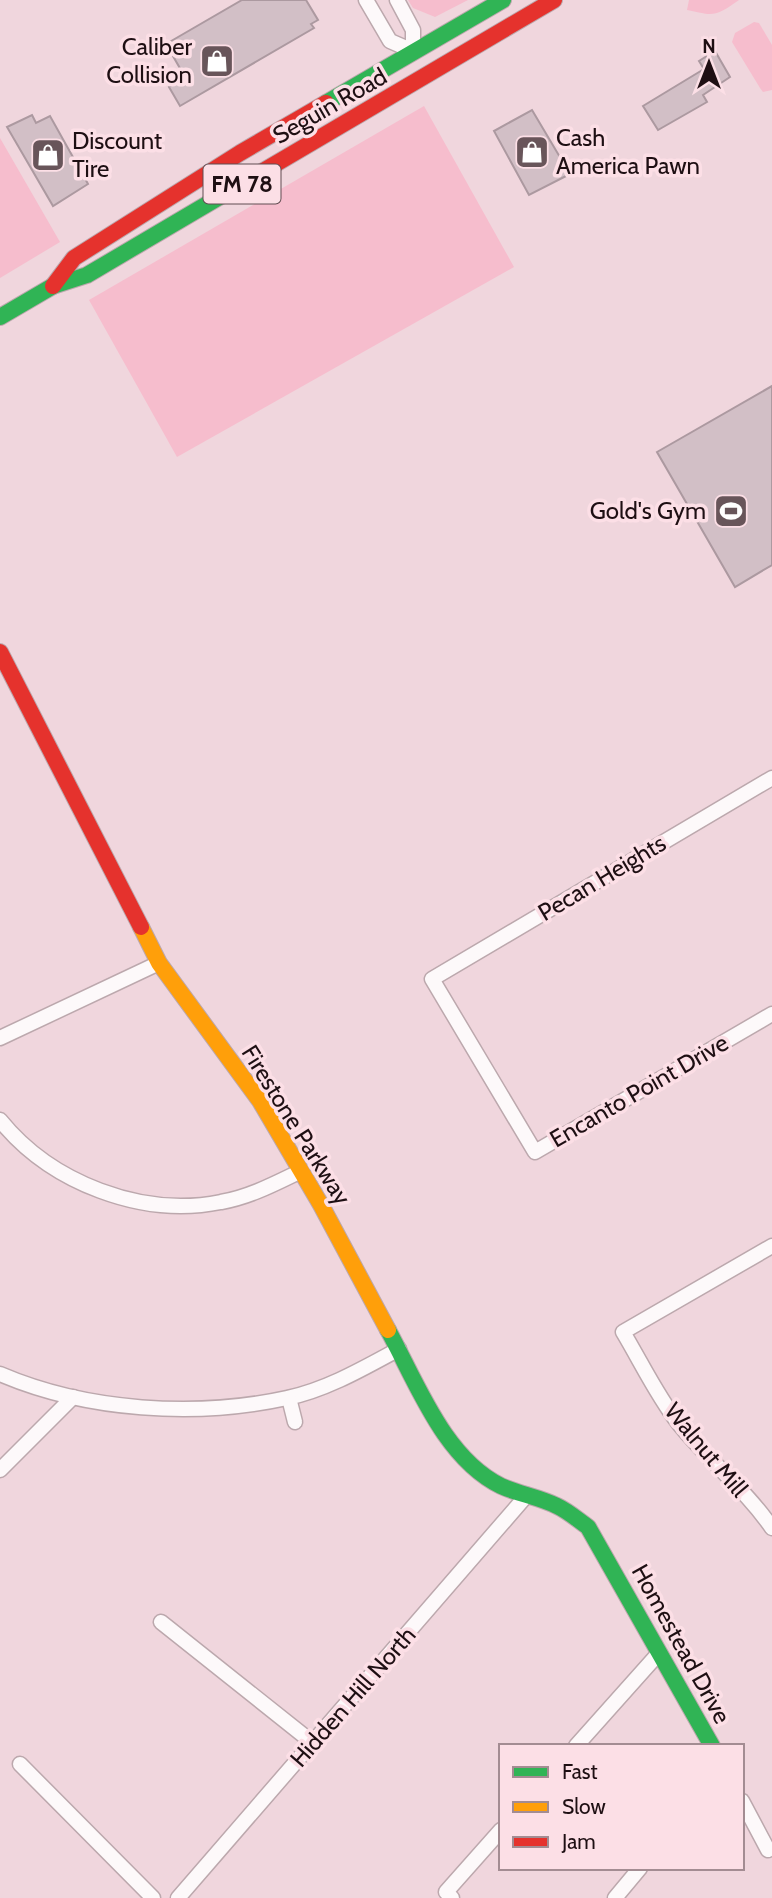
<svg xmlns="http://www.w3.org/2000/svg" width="772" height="1898" font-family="Cabin,sans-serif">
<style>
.green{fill:#f6bdcd}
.building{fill:#d2bfc6;stroke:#ac99a0;stroke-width:2}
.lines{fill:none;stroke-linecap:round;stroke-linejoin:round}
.street-casing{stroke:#bca8ad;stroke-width:17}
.fast-casing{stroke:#bca8ad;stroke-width:18}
.slow-casing{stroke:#bca8ad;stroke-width:18}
.jam-casing{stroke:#bca8ad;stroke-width:18}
.street{stroke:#fdf9fa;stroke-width:14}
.fast{stroke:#30b455;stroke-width:16}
.slow{stroke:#ff9f0a;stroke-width:16}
.jam{stroke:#e5322d;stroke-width:16}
.labels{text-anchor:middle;stroke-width:7;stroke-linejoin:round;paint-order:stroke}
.shield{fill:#fcdfe6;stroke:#614d52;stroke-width:2}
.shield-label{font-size:23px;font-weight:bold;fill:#1e0f13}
.poi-label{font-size:24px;fill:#1e0f13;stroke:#fcdfe6;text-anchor:end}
.street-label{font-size:24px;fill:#1e0f13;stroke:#fcdfe6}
</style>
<rect width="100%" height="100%" fill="#f0d6dd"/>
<g class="green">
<path d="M408,0H468L435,17L413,8Z"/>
<path d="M689,0H739C715,17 714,16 687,10Z"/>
<path d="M754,22L759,23L772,45V90L763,92L760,88L732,42L735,33Z"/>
<path d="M424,106L514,267L177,457L89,300Z"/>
<path d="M0,138L60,242L0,278Z"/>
</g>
<g class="building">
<path d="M242,0H306L318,20L311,24L314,28L180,106L169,87L185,77L166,44Z"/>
<path d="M715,51L730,77L703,95L707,102L658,130L643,106L704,69L699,61Z"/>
<path d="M532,110L570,174L529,195L494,131Z"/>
<path d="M32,115L36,123L50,116L88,184L53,206L7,127Z"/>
<path d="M772,386V565L735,587L657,452Z"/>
</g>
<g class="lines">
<g class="street-casing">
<g id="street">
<path d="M366,0L390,41L413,51V30L397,0"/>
<path d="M772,778L432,979L535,1152L772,1014"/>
<path d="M0,1038L159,963"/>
<path d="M0,1120C51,1183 142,1218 221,1202C250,1197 276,1183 301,1171"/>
<path d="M772,1246L623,1332C641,1362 657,1396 679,1424C708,1460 746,1490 772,1528"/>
<path d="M0,1374C86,1411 196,1418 287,1398C326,1390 364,1368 399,1349"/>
<path d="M289,1398L295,1422"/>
<path d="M0,1470L73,1397"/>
<path d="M161,1622L313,1743"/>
<path d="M576,1746L659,1653"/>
<path d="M20,1764L153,1898"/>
<path d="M742,1801L768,1850"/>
<path d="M178,1898L527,1495"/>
<path d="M452,1898L446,1892L501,1830"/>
<path d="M615,1898L640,1868"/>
</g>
</g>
<g class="fast-casing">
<g id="fast">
<path d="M326,103L503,0"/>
<path d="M0,317L53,286L87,275L260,173"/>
<path d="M388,1330C417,1383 444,1458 501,1486C518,1494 539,1497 557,1506C568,1511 578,1520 588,1527L712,1746"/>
</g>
</g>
<g class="slow-casing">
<path id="slow" d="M141,927L159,963L260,1101L321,1205L388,1330"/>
</g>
<g class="jam-casing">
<g id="jam">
<path d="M260,173L554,0"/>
<path d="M53,286L74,258L240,153L326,103"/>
<path d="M0,652L141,927"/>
</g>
</g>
<use href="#street" class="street"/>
<use href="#fast" class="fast"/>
<use href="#slow" class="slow"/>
<use href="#jam" class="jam"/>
</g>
<defs>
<g id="shop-square" transform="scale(1.75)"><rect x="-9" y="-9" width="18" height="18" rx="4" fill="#68555a" stroke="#fcdfe6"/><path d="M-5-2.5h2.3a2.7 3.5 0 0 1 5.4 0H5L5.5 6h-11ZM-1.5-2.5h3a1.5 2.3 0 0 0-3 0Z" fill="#fff"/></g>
<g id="stadium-square" transform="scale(1.75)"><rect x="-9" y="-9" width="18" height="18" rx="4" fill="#68555a" stroke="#fcdfe6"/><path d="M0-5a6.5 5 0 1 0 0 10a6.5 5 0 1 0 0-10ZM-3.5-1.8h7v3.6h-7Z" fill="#fff"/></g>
</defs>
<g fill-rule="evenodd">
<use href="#shop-square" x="217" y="61"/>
<use href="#shop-square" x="532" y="152"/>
<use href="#shop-square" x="48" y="155"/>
<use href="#stadium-square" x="731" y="511"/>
</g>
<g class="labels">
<rect class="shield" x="203.5" y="164.5" width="77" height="39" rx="5"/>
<g class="shield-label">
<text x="242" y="192">FM 78</text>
</g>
<g class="poi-label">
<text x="192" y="55">Caliber<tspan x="192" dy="28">Collision</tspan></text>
<text x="556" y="146" text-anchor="start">Cash<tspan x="556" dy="28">America Pawn</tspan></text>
<text x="72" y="149" text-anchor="start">Discount<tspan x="72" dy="28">Tire</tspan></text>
<text x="706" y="519">Gold's Gym</text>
</g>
<g class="street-label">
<text transform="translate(330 106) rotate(-30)" y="8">Seguin Road</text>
<text transform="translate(602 878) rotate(-31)" y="8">Pecan Heights</text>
<text transform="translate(639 1091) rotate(-30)" y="8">Encanto Point Drive</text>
<text transform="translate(296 1125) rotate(58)" y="8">Firestone Parkway</text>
<text transform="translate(706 1450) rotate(50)" y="8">Walnut Mill</text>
<text transform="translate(681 1644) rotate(61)" y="8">Homestead Drive</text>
<text transform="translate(353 1697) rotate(-49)" y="8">Hidden Hill North</text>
</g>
</g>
<rect x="499" y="1744" width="245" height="126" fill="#fcdfe6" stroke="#a38c92" stroke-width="2"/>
<rect x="513" y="1767" width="35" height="10" fill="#30b455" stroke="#a38c92" stroke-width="2"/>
<text x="562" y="1779" font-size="21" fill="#1e0f13">Fast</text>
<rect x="513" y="1802" width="35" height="10" fill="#ff9f0a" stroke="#a38c92" stroke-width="2"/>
<text x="562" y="1814" font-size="21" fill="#1e0f13">Slow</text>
<rect x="513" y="1837" width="35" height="10" fill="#e5322d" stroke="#a38c92" stroke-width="2"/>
<text x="562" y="1849" font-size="21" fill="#1e0f13">Jam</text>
<g transform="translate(709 63)" stroke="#fcdfe6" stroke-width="5" paint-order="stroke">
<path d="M0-5L12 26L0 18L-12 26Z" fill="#1e0f13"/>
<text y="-10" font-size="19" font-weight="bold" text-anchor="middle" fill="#1e0f13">N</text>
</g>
</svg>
